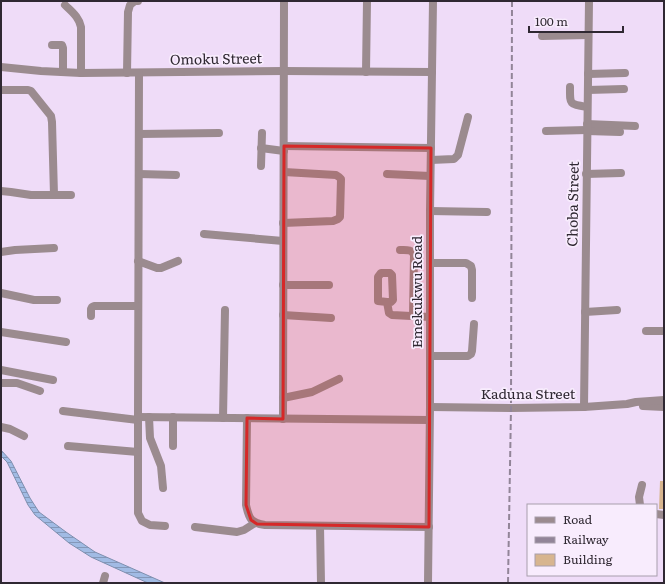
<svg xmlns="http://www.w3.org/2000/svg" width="665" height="584" font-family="Literata,serif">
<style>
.water{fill:url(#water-rules);stroke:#7f8faf}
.building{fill:#d7b58f}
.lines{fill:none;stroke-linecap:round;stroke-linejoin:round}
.minor{stroke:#9b8b8f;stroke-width:8}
.rail{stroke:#928598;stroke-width:2;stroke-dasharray:6 3;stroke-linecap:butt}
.marked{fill:#d62828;fill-opacity:0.2;stroke:#d62828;stroke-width:3;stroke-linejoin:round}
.labels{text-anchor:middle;stroke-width:3.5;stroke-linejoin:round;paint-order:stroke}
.street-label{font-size:14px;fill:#2f2832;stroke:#f8ecfd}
</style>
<defs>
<pattern id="water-rules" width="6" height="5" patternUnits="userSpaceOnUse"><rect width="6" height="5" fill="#a1bbe4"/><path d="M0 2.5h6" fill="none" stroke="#8498b9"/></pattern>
</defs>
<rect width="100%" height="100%" fill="#efdcf8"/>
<path class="water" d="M1,450L11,461L30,498L39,512L66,532L95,552L165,583H148L91,557L69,543L35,515L28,505L7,462L1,456Z"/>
<path class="building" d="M660,481H664V509H659Z"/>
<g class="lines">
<g class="minor">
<path d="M65,5C72,12 79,17 81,27V73"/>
<path d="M542,36L588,35"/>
<path d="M52,45H62L63,48V72"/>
<path d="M1,67L41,71L81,73L284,71L432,72"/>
<path d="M366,72L367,1"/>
<path d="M127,73L128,12L130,5L135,1H138"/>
<path d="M139,73L138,417V513L142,521L150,525L165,526"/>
<path d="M588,74L625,73"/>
<path d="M570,87C570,105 569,104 587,107"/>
<path d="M1,90H28L31,91L51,116L52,122L54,195"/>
<path d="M588,90L624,89"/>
<path d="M587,124L635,126"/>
<path d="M546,131L587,130"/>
<path d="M587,131L620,132"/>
<path d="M139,134L219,133"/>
<path d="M284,146L431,148"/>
<path d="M261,148L284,151"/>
<path d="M431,160L454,159L458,155L468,117"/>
<path d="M261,166L262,133"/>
<path d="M139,174L176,175"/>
<path d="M387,174L430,176"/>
<path d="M586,174L621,173"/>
<path d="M1,191L11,192L31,195H71"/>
<path d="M430,211L487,212"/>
<path d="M283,223L333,221L338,219L340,217L341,179L339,177L336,175L284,172"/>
<path d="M204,234L283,241"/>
<path d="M400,250C406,250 412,249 414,255L413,316"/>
<path d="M1,252L15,250L54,248"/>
<path d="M138,261L157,268H161L178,261"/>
<path d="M430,263H466L471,266L472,270V298"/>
<path d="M283,285H329"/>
<path d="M1,293L34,300H57"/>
<path d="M387,302H391L393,300L392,275L390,273H381L378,277V301L387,302L389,313L392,315L430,317"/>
<path d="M585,312L617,310"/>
<path d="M283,315L331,318"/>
<path d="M91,316V309L92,307L94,306H138"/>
<path d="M646,331H664"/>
<path d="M1,332L66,342"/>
<path d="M430,356H468L471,354L472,351L474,324"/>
<path d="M1,370L53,380"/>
<path d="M1,383H17L40,391"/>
<path d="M283,398L312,392L339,379"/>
<path d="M643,406L664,407"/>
<path d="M430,407L511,408L584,407L627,404L636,402L664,400"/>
<path d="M584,407L589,1"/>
<path d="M63,411L138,420"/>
<path d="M138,417L429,420"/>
<path d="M149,417L150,438L161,466L163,488"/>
<path d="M173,417V446"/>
<path d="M223,418L225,310"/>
<path d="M247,418L246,505C249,519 251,523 265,525L429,527"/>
<path d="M283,419L284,1"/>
<path d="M1,427L10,429L24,436"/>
<path d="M68,446L138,452"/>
<path d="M640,505L639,497L642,485"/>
<path d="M656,514L664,515"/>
<path d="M320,526L321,583"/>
<path d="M195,527L237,532L244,530L255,523"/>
<path d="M103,583L105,576"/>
<path d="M428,583L430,407V211L433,1"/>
</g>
<path class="rail" d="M508,583L511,408L512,1"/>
</g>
<path class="marked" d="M284,146L431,148L429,527L257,524L251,520L246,505L247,418L283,419Z"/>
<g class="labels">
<g class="street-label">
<text transform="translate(216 59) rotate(-1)" y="5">Omoku Street</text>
<text transform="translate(573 204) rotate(-89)" y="5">Choba Street</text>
<text transform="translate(417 292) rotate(-90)" y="5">Emekukwu Road</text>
<text x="528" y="399">Kaduna Street</text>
</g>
</g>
<rect width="665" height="584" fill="none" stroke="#2f2832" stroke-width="4"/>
<rect x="527" y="504" width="130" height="72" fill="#f8ecfd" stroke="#a89eac"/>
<rect x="535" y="517" width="20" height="6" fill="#9b8b8f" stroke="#a89eac"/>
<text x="563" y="524" font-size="12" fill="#2f2832">Road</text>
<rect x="535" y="537" width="20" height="6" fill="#928598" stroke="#a89eac"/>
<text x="563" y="544" font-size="12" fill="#2f2832">Railway</text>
<rect x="535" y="554" width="20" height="12" fill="#d7b58f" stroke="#a89eac"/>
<text x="563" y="564" font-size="12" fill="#2f2832">Building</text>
<path d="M529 26v6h94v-6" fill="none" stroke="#2f2832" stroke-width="2"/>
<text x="535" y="26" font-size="12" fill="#2f2832" stroke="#f8ecfd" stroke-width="3" paint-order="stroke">100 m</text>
</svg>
